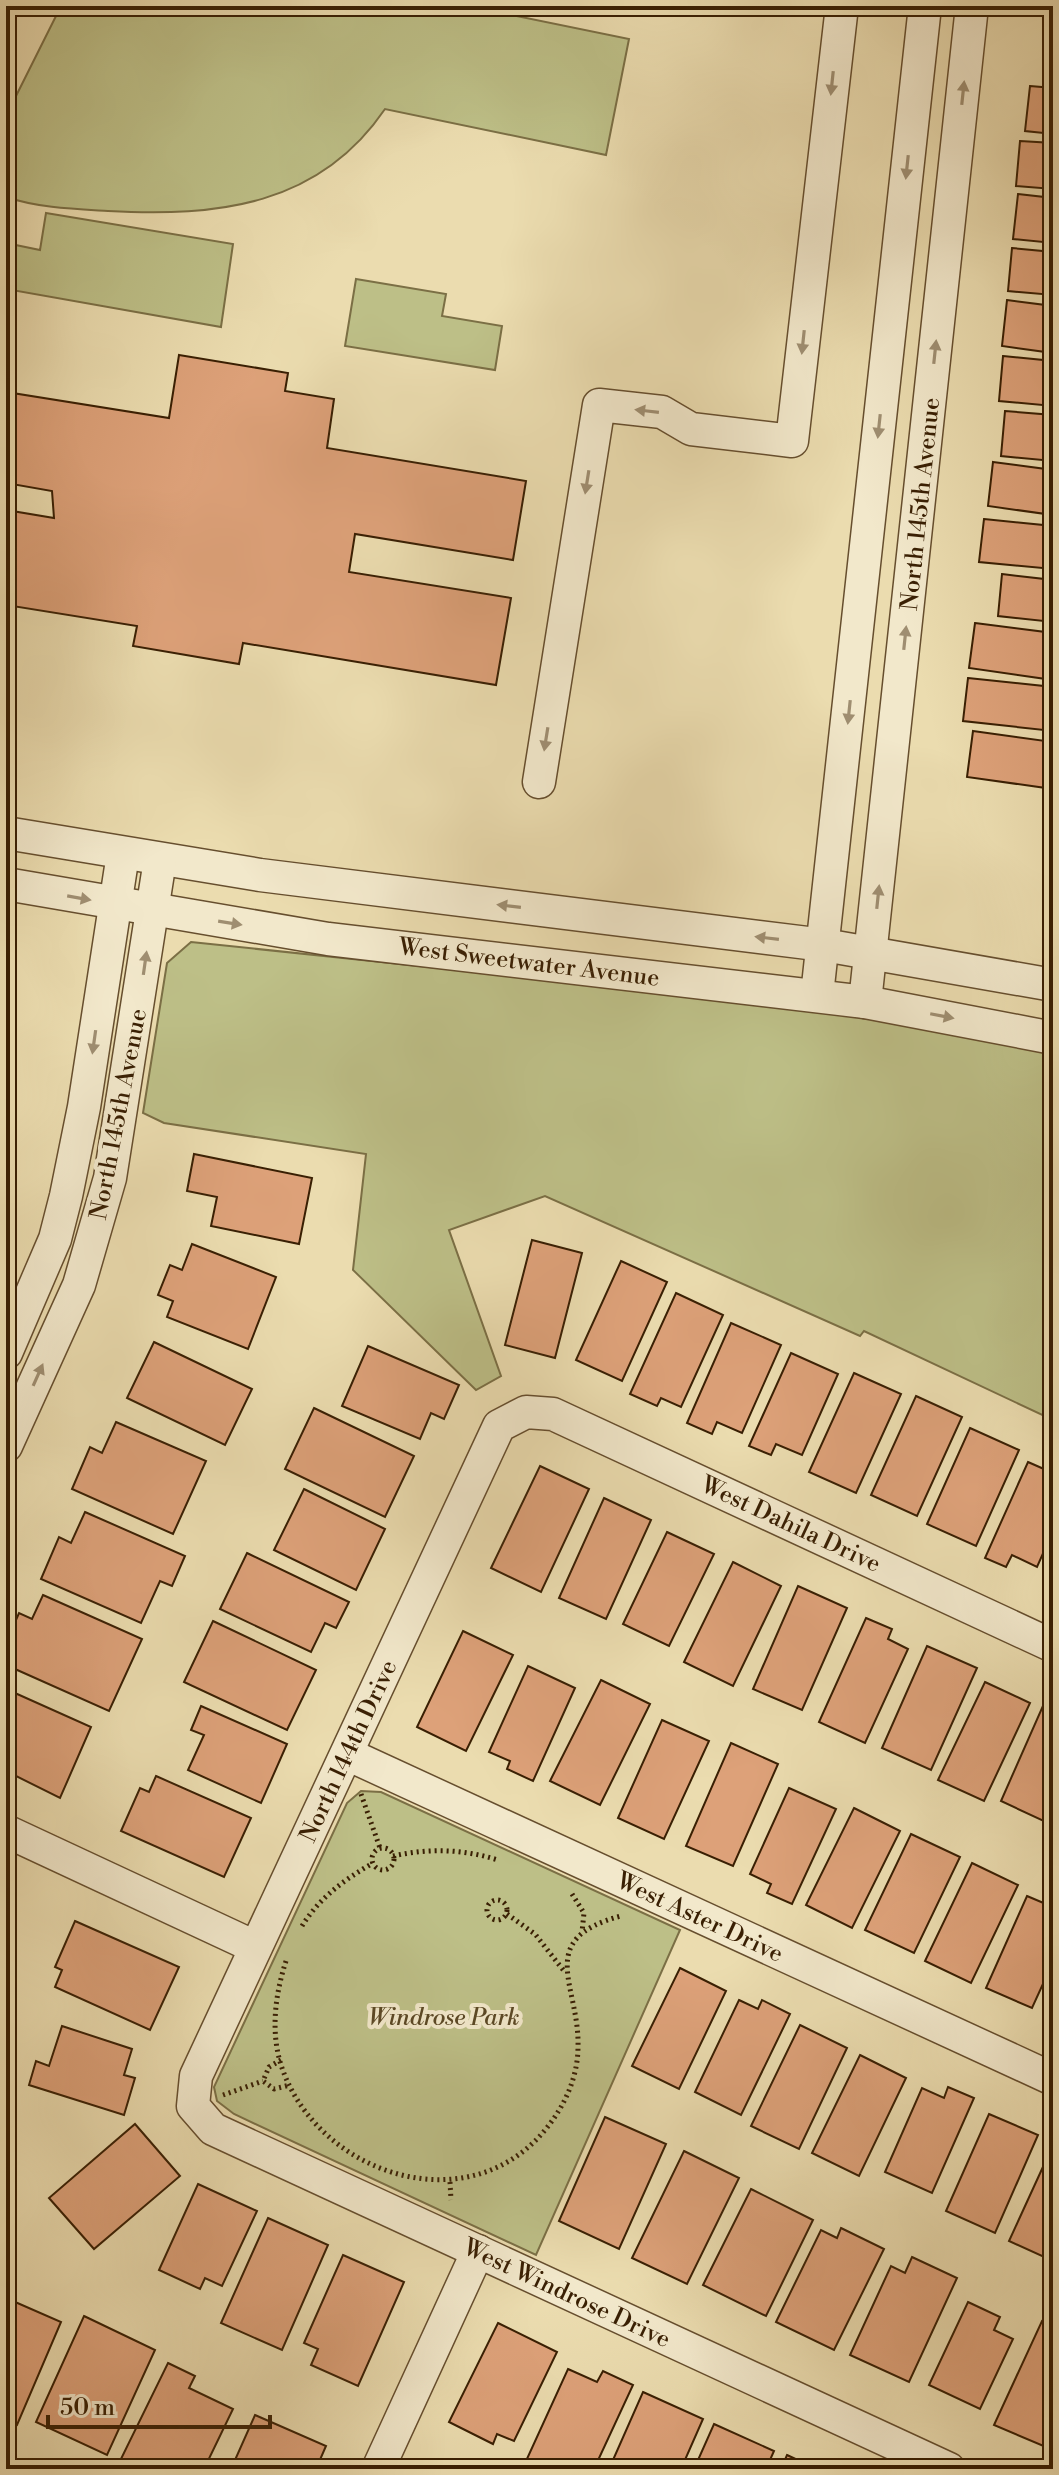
<svg xmlns="http://www.w3.org/2000/svg" width="1059" height="2475" font-family="'Libre Bodoni',serif">
<style>
.green{fill:#bdbf87;stroke:#7b6f45;stroke-width:2}
.building{fill:#dda179;stroke:#391f03;stroke-width:2}
.lines{fill:none;stroke-linecap:round;stroke-linejoin:round}
.minor-casing{stroke:#664e2e;stroke-width:35}
.path{stroke:#391f03;stroke-width:5;stroke-dasharray:2 4;stroke-linecap:butt}
.minor{stroke:#f2e8cb;stroke-width:32}
.oneway{fill:#9f8e71}
.labels{text-anchor:middle;stroke-width:8;stroke-linejoin:round;paint-order:stroke}
.street-label{font-size:24px;fill:#391f03;stroke:#f2e8cb}
.park-label{font-size:24px;font-style:italic;fill:#5a4724;stroke:#f2e8cb}
</style>
<rect width="100%" height="100%" fill="#ebdcaf"/>
<filter id="stains"><feTurbulence type="fractalNoise" baseFrequency=".0025" numOctaves="4"/><feColorMatrix values="0 0 0 0 .2 0 0 0 0 .09 0 0 0 0 .02 0 0 0 .5 -.17"/></filter>
<radialGradient id="worn" r=".72"><stop offset=".6" stop-color="#630" stop-opacity="0"/><stop offset="1" stop-color="#630" stop-opacity=".3"/></radialGradient>
<g class="green">
<path d="M61,6H468L629,39L606,155L385,109C319,206 218,217 108,211C74,209 39,208 6,197V116Z"/>
<path d="M46,213L233,244L221,327L6,289V243L40,250Z"/>
<path d="M356,279L446,294L442,316L502,326L495,370L345,346Z"/>
<path d="M191,942L838,1010L1053,1048V1420L864,1331L860,1336L545,1196L449,1230L501,1376L476,1390L353,1270L366,1154L164,1123L143,1113L167,963Z"/>
<path d="M361,1791L381,1792L680,1930L536,2255L234,2114L217,2101L214,2087L347,1803Z"/>
</g>
<g class="building">
<path d="M1030,86L1053,88V134L1025,131Z"/>
<path d="M1020,141L1053,143V189L1016,186Z"/>
<path d="M1018,194L1053,198V243L1013,239Z"/>
<path d="M1012,248L1053,252V295L1008,291Z"/>
<path d="M1007,300L1053,306V353L1002,346Z"/>
<path d="M179,355L288,373L285,391L334,399L327,448L526,481L513,560L355,534L349,572L511,598L496,685L243,643L239,664L133,646L137,626L6,605V510L54,518L52,491L6,483V392L169,418Z"/>
<path d="M1003,356L1053,361V406L999,401Z"/>
<path d="M1005,411L1053,415V461L1001,456Z"/>
<path d="M993,462L1053,470V515L988,506Z"/>
<path d="M984,519L1053,526V569L979,562Z"/>
<path d="M1002,574L1053,580V622L998,616Z"/>
<path d="M975,623L1053,633V680L969,668Z"/>
<path d="M968,678L1053,687V731L963,721Z"/>
<path d="M973,731L1053,742V789L967,777Z"/>
<path d="M194,1154L312,1178L299,1244L211,1226L217,1197L187,1191Z"/>
<path d="M532,1240L582,1253L555,1358L505,1345Z"/>
<path d="M192,1244L276,1277L248,1349L167,1317L173,1301L158,1295L170,1265L182,1270Z"/>
<path d="M621,1261L667,1282L622,1381L576,1360Z"/>
<path d="M676,1293L723,1315L681,1407L661,1398L657,1406L630,1394Z"/>
<path d="M731,1323L781,1345L742,1433L717,1422L712,1434L687,1423Z"/>
<path d="M154,1342L252,1389L225,1445L127,1398Z"/>
<path d="M368,1346L459,1385L444,1419L431,1413L420,1439L342,1406Z"/>
<path d="M791,1353L838,1374L802,1455L776,1444L771,1455L749,1446Z"/>
<path d="M854,1373L901,1394L856,1493L809,1472Z"/>
<path d="M916,1396L962,1417L917,1516L871,1495Z"/>
<path d="M314,1408L414,1456L385,1517L285,1469Z"/>
<path d="M116,1422L206,1461L173,1534L72,1489L90,1447L102,1453Z"/>
<path d="M970,1428L1019,1450L976,1546L927,1524Z"/>
<path d="M1028,1462L1053,1473V1531L1037,1567L1012,1555L1006,1567L985,1558Z"/>
<path d="M540,1466L589,1489L541,1592L491,1568Z"/>
<path d="M304,1489L385,1529L356,1590L274,1550Z"/>
<path d="M604,1498L651,1520L606,1619L559,1598Z"/>
<path d="M85,1512L185,1556L172,1586L160,1581L141,1623L41,1579L59,1537L71,1543Z"/>
<path d="M667,1532L714,1554L669,1646L623,1624Z"/>
<path d="M247,1553L349,1602L336,1628L325,1623L311,1652L220,1609Z"/>
<path d="M733,1562L781,1586L733,1686L684,1662Z"/>
<path d="M1053,1565V1583L1046,1580Z"/>
<path d="M798,1586L847,1608L802,1710L753,1689Z"/>
<path d="M43,1595L142,1639L109,1711L6,1665V1643L19,1613L32,1619Z"/>
<path d="M866,1618L892,1629L888,1639L908,1649L865,1743L819,1722Z"/>
<path d="M213,1621L316,1670L287,1730L184,1682Z"/>
<path d="M463,1631L513,1655L466,1751L417,1727Z"/>
<path d="M927,1646L977,1668L931,1770L882,1748Z"/>
<path d="M528,1666L575,1688L533,1781L507,1769L510,1761L489,1752Z"/>
<path d="M601,1680L650,1704L600,1805L550,1781Z"/>
<path d="M985,1682L1030,1703L984,1801L938,1780Z"/>
<path d="M6,1689L91,1727L60,1798L6,1771Z"/>
<path d="M1046,1699L1053,1702V1811L1048,1823L1001,1801Z"/>
<path d="M201,1706L287,1744L261,1803L188,1770L204,1735L191,1730Z"/>
<path d="M662,1720L709,1741L664,1839L618,1818Z"/>
<path d="M731,1743L778,1764L733,1866L686,1846Z"/>
<path d="M156,1776L251,1818L224,1877L121,1831L140,1788L149,1792Z"/>
<path d="M789,1788L836,1809L792,1904L767,1893L771,1884L750,1874Z"/>
<path d="M854,1808L900,1831L852,1928L806,1905Z"/>
<path d="M911,1834L960,1857L914,1953L865,1930Z"/>
<path d="M972,1863L1018,1885L971,1983L925,1961Z"/>
<path d="M1027,1896L1053,1907V1962L1032,2008L986,1988Z"/>
<path d="M75,1921L179,1967L150,2030L55,1987L62,1970L55,1967Z"/>
<path d="M680,1968L726,1991L679,2089L632,2066Z"/>
<path d="M739,2000L758,2009L762,2000L790,2014L741,2115L695,2092Z"/>
<path d="M800,2025L847,2048L799,2149L751,2126Z"/>
<path d="M62,2026L132,2049L124,2075L135,2078L124,2115L29,2085L36,2061L49,2066Z"/>
<path d="M860,2055L906,2078L859,2176L812,2153Z"/>
<path d="M948,2087L974,2098L932,2193L885,2172L922,2088L944,2098Z"/>
<path d="M989,2114L1038,2135L995,2233L946,2211Z"/>
<path d="M605,2117L666,2144L619,2249L559,2221Z"/>
<path d="M135,2124L180,2176L94,2249L49,2198Z"/>
<path d="M1053,2145V2261L1009,2241Z"/>
<path d="M684,2151L739,2178L687,2284L632,2258Z"/>
<path d="M198,2184L257,2211L222,2286L205,2278L200,2289L159,2270Z"/>
<path d="M751,2189L813,2220L766,2316L703,2285Z"/>
<path d="M268,2218L328,2245L282,2350L221,2323Z"/>
<path d="M841,2228L884,2249L834,2350L776,2322L821,2230L837,2238Z"/>
<path d="M343,2255L404,2282L358,2386L311,2365L318,2349L304,2343Z"/>
<path d="M912,2257L957,2278L909,2382L850,2355L891,2266L905,2273Z"/>
<path d="M6,2298L61,2322L17,2425L6,2420Z"/>
<path d="M968,2302L1000,2317L994,2330L1013,2339L980,2409L929,2385Z"/>
<path d="M84,2316L155,2350L107,2455L36,2422Z"/>
<path d="M1042,2321L1053,2326V2450L994,2425Z"/>
<path d="M498,2323L557,2352L514,2441L497,2434L493,2444L449,2422Z"/>
<path d="M168,2363L195,2376L189,2388L233,2409L204,2469H126L118,2465Z"/>
<path d="M568,2369L597,2382L603,2371L633,2385L594,2469H543L526,2461Z"/>
<path d="M643,2392L703,2419L681,2469H609Z"/>
<path d="M255,2415L326,2446L316,2469H231Z"/>
<path d="M714,2424L774,2451L766,2469H694Z"/>
<path d="M787,2455L817,2469H781Z"/>
</g>
<g class="lines">
<g class="minor-casing">
<g id="minor">
<path d="M539,782L599,405L662,412L691,429L792,441L842,6"/>
<path d="M6,833L260,875L824,945L1053,985"/>
<path d="M6,884L328,939L865,1002L1053,1038"/>
<path d="M817,995L925,6"/>
<path d="M865,1002L972,6"/>
<path d="M6,1353L55,1239L66,1196L84,1107L123,854"/>
<path d="M6,1446L79,1285L110,1178L160,860"/>
<path d="M347,1754L1053,2079"/>
<path d="M6,1831L255,1947"/>
<path d="M378,2469L478,2251"/>
<path d="M949,2469L213,2129L193,2106L196,2076L499,1426L526,1412L553,1414L1053,1646"/>
</g>
</g>
<g class="path">
<path d="M361,1794L380,1848"/>
<circle cx="383" cy="1859" r="11"/>
<path d="M393,1856C430,1848 463,1849 498,1860"/>
<path d="M572,1894L584,1913L582,1932"/>
<circle cx="497" cy="1910" r="10"/>
<path d="M507,1914L535,1934L564,1971"/>
<path d="M302,1926C320,1897 344,1880 373,1863"/>
<path d="M286,1961C275,1995 270,2033 282,2068C320,2177 473,2225 549,2125C566,2103 578,2075 578,2047C580,1986 533,1939 621,1916"/>
<path d="M281,2060L269,2067L263,2081L274,2089L290,2085"/>
<path d="M223,2095L263,2081"/>
<path d="M450,2182L451,2200"/>
</g>
<use href="#minor" class="minor"/>
</g>
<defs><path id="oneway-solid" d="M-6-.8H1V-3.2L6.5 0L1 3.2V.8H-6Z" transform="scale(2)"/></defs>
<g class="oneway">
<use href="#oneway-solid" transform="translate(832 83) rotate(96)"/>
<use href="#oneway-solid" transform="translate(963 93) rotate(-84)"/>
<use href="#oneway-solid" transform="translate(907 167) rotate(96)"/>
<use href="#oneway-solid" transform="translate(803 342) rotate(96)"/>
<use href="#oneway-solid" transform="translate(935 352) rotate(-84)"/>
<use href="#oneway-solid" transform="translate(647 411) rotate(-173)"/>
<use href="#oneway-solid" transform="translate(879 426) rotate(96)"/>
<use href="#oneway-solid" transform="translate(587 482) rotate(99)"/>
<use href="#oneway-solid" transform="translate(905 638) rotate(-84)"/>
<use href="#oneway-solid" transform="translate(849 712) rotate(96)"/>
<use href="#oneway-solid" transform="translate(546 739) rotate(99)"/>
<use href="#oneway-solid" transform="translate(878 897) rotate(-84)"/>
<use href="#oneway-solid" transform="translate(79 898) rotate(10)"/>
<use href="#oneway-solid" transform="translate(509 906) rotate(-173)"/>
<use href="#oneway-solid" transform="translate(230 923) rotate(9)"/>
<use href="#oneway-solid" transform="translate(767 938) rotate(-173)"/>
<use href="#oneway-solid" transform="translate(145 963) rotate(-82)"/>
<use href="#oneway-solid" transform="translate(942 1016) rotate(11)"/>
<use href="#oneway-solid" transform="translate(94 1042) rotate(98)"/>
<use href="#oneway-solid" transform="translate(38 1375) rotate(-66)"/>
</g>
<g class="labels">
<g class="street-label">
<text transform="translate(920 504) rotate(-84)" y="8">North 145th Avenue</text>
<text transform="translate(529 962) rotate(7)" y="8">West Sweetwater Avenue</text>
<text transform="translate(118 1114) rotate(-79)" y="8">North 145th Avenue</text>
<text transform="translate(791 1524) rotate(25)" y="8">West Dahila Drive</text>
<text transform="translate(348 1751) rotate(-65)" y="8">North 144th Drive</text>
<text transform="translate(700 1917) rotate(25)" y="8">West Aster Drive</text>
<text transform="translate(567 2293) rotate(25)" y="8">West Windrose Drive</text>
</g>
<g class="park-label">
<text x="444" y="2025">Windrose Park</text>
</g>
</g>
<rect width="1059" height="2475" fill="none" stroke="#ebdcaf" stroke-width="32"/>
<rect x="8" y="8" width="1043" height="2459" fill="none" stroke="#391f03" stroke-width="4"/>
<rect x="16" y="16" width="1027" height="2443" fill="none" stroke="#391f03" stroke-width="2"/>
<path d="M48 2415v12h222v-12" fill="none" stroke="#391f03" stroke-width="4"/>
<text x="60" y="2415" font-size="24" fill="#391f03" stroke="#f2e8cb" stroke-width="6" paint-order="stroke">50 m</text>
<rect width="100%" height="100%" filter="url(#stains)"/>
<rect width="100%" height="100%" fill="url(#worn)"/>
</svg>
